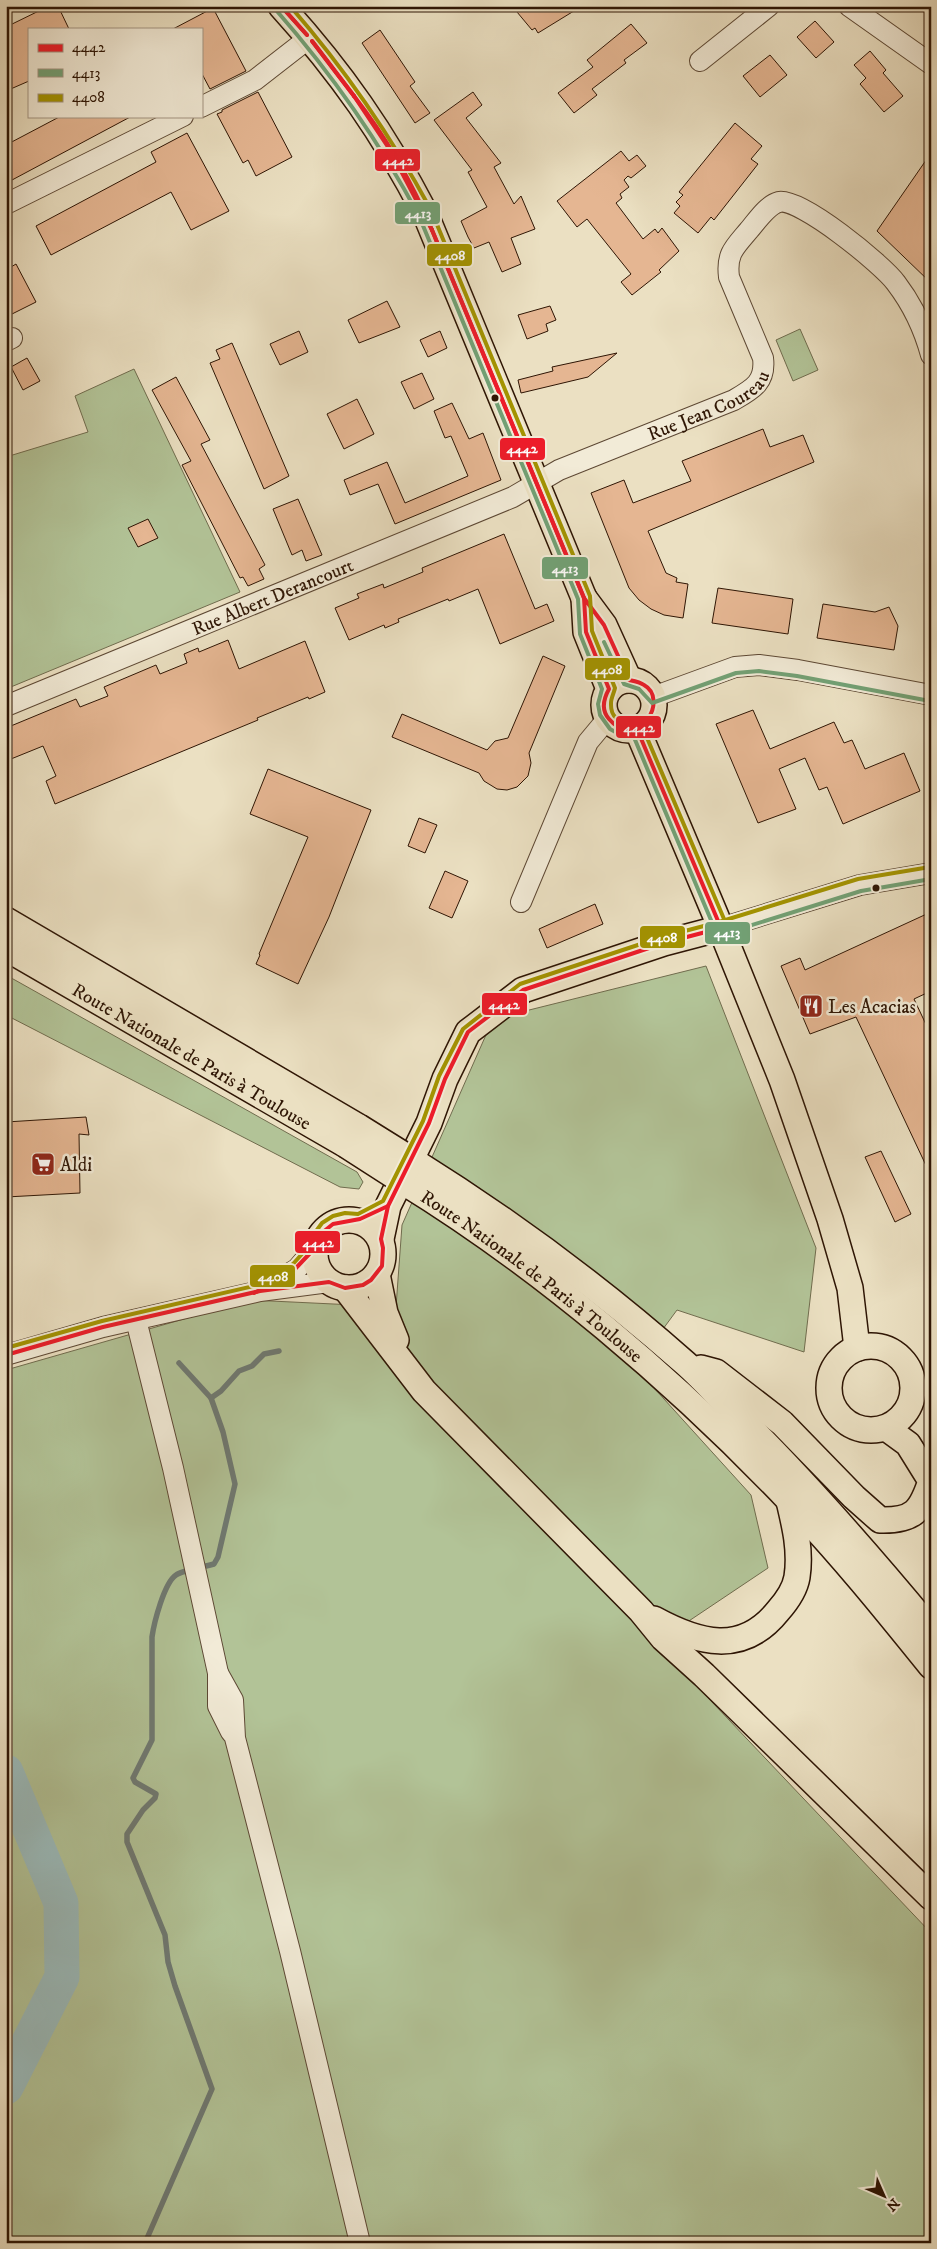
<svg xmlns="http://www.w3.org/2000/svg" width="937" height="2249" font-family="'IM FELL DW Pica',serif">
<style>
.green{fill:#b2c397;stroke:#706c4e}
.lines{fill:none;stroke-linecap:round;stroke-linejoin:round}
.stream{stroke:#6f7972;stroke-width:5.5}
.river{stroke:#9bbbbb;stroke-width:35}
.building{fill:#e5b692;stroke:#2e1504}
.minor-casing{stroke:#5d4834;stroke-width:22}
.major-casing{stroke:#2e1504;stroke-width:28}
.minor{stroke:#f2ebd7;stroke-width:20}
.major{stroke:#ebe0c2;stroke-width:25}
.major-bridge-casing{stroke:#2e1504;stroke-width:28;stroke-linecap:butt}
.major-bridge{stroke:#ebe0c2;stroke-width:25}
.bus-1-casing{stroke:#f2ebd7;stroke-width:8}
.bus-2-casing{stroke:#f2ebd7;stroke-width:8}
.bus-3-casing{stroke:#f2ebd7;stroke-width:8}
.bus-1{stroke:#ed1c2a;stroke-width:4}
.bus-2{stroke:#72a175;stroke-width:4}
.bus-3{stroke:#a39301;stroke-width:4}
.bus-dot{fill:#2e1504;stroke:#f2ebd7;stroke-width:2}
.labels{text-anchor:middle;stroke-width:5;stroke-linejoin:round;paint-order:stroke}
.street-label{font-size:19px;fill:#2e1504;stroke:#f2ebd7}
.poi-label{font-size:19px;fill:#2e1504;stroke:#f2ebd7;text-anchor:start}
.line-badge{stroke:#f2ebd7;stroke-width:2}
.badge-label{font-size:14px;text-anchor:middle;font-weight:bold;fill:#fff}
</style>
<rect width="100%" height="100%" fill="#ebe0c2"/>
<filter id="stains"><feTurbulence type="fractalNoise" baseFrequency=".004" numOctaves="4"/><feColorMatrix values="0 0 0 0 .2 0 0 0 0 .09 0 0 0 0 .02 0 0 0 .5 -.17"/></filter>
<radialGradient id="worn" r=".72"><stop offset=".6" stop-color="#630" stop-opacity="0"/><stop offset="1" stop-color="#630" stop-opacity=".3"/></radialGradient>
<g class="green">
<path d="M800,329L818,370L793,381L776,340Z"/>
<path d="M134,369L240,592L6,689V457L88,432L75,396Z"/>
<path d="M706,966L816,1248L804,1352L677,1310L635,1367L751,1495L768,1568L656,1643L931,1933V2243H6V1370L250,1300L396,1307L402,1225L493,1019Z"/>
<path d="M6,975L357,1172L363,1182L359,1189L340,1187L6,1015Z"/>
</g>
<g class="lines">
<g class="stream">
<path d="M211,1398L221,1391L239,1371L252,1366L264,1354L279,1351"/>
<path d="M145,2243L212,2089L175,1986L168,1962L165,1935L127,1842V1834L143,1810L155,1798L156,1794L135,1782L133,1778L152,1740V1637C154,1623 164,1583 176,1575C183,1570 204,1567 214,1564L218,1557L235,1484L223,1432L211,1398L179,1363"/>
</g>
<path class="river" d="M6,1772L61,1903L62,1977L6,2087"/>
</g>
<g class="building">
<path d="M49,6H58L69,29H29V81L6,91V27Z"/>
<path d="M512,6H582L538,33L535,28L532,30Z"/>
<path d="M213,8L246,71L210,89L201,72V29H173Z"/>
<path d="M815,21L834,42L816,58L797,37Z"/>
<path d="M631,24L647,43L624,60L626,63L592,89L597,95L574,113L558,93L593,67L587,60Z"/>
<path d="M380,30L415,82L410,86L430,113L415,123L362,43Z"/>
<path d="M870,51L886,70L883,73L903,96L884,112L860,84L866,78L854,65Z"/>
<path d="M770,55L787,75L760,97L743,76Z"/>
<path d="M258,92L292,157L256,176L248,160L243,163L217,114L222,112V110Z"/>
<path d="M473,92L482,105L466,118L501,163L494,167L514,204L521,196L535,229L511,238L521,264L502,272L489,242L474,248L468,237L461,221L487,207L468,172L472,170L434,120Z"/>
<path d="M61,116H132L12,180L6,170V145Z"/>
<path d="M735,123L762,146L751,159L758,164L714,220L711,217L698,233L674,213L680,206L676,202L683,195L679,192Z"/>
<path d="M187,133L229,211L191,230L171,192L51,255L36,226L156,162L151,152Z"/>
<path d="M621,151L629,161L637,155L646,166L631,178L628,176L624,180L629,187L620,194L622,198L616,203L643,239L655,229L658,233L662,228L679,251L659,270L661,272L632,295L621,282L631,274L587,219L577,227L557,201Z"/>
<path d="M931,153V283L877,231Z"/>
<path d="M16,264L36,302L6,317V270Z"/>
<path d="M387,301L400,327L359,343L348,320Z"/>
<path d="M550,306L556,320L546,324L548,331L527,339L518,315Z"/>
<path d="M299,331L308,352L280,365L270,344Z"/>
<path d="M440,331L447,348L428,357L420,340Z"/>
<path d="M232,343L289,476L264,489L210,363L220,359L216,350Z"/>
<path d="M617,353L588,377L521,393L518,380L553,371L552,367Z"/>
<path d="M27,358L40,381L23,390L11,367Z"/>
<path d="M422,373L434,399L414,409L401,382Z"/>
<path d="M176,377L210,440L201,444L265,565L259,569L264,579L248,586L243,577L240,578L182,465L191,461L152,390Z"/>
<path d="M357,399L374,434L344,449L327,414Z"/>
<path d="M452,403L469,439L483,433L501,480L395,524L378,484L350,495L344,480L387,462L405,503L468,476L451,436L445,438L434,411Z"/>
<path d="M763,429L770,447L803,435L814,462L648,531L666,573L677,578L676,582L688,584L683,618L664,615L651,609L639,600L629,588L591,493L624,480L633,503L691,481L682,461Z"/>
<path d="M298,499L322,555L306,561L302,550L292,555L273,509Z"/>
<path d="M148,519L158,538L138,547L128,528Z"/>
<path d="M504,534L535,609L547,604L554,621L500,644L478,589L449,601L448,599L398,619L399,622L385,628L384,625L349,640L335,608L359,598L357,594L383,584L384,588L423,572L422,568Z"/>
<path d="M718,588L793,599L788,634L712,623Z"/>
<path d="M823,604L875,612L889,607L898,626L894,650L817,638Z"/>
<path d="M228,640L239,669L305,641L325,692L309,699L308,697L257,718L258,720L55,804L46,781L56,776L43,746L6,761V728L76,699L80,707L108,696L104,687L156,665L160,674L187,663L184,654L198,648L199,652Z"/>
<path d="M543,656L565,666L529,753L531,763L528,776L517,787L507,790L497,789L484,781L479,773L392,737L402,714L487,750L495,741L508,738Z"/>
<path d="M753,710L770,749L834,722L844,743L852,740L865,769L904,753L920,791L843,824L827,787L819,790L805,758L779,769L796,809L758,823L716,724Z"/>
<path d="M268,769L371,810L329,917L298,984L256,964L260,955L259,954L308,837L250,814Z"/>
<path d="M419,818L437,825L425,853L408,846Z"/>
<path d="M445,871L468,881L452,918L429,908Z"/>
<path d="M595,904L603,924L547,948L539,929Z"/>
<path d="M931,912V991L914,999L931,1035V1176L856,1017L810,1034L781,966L800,958L805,970Z"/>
<path d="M86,1117L89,1135L79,1134L80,1193L6,1197V1122Z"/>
<path d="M881,1151L911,1214L895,1222L865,1157Z"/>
</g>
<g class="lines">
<g class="minor-casing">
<g id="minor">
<path d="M849,6L931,64"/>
<path d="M700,61L769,6"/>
<path d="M201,107L255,80L309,38"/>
<path d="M6,204L183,116"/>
<path d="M6,341L12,338"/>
<path d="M653,697L735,667L759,665L798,670L931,695"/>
<path id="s1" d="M6,706L513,497L559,470L734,400C753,389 766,382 763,358L729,277C726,253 735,247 749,230C757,221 767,205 779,202C800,197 883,265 896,283C912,304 924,329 931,355"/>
<path d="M521,902L588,742L608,718"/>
<path d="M721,928L860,885L931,873"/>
<path d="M269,1286L297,1269L315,1248"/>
<path d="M136,1320L173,1468L218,1673V1706L231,1732"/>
<path d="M6,1355L103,1327L260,1291L329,1282"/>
<path d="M218,1673L233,1700L235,1738L290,1951L360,2243"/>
</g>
</g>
<g class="major-casing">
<g id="major">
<path d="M281,6C341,72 384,134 425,213L584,598L604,625L629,680"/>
<path d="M584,598L586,632L609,689"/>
<circle cx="629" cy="705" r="25"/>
<path d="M637,729L715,914L782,1080L830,1219L850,1288L857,1348"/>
<path d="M6,920L359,1127"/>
<path id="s2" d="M6,948L346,1145"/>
<path d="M412,1160C508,1220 600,1288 685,1363C702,1378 717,1395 733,1411C804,1480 868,1554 931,1630"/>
<path id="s3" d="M402,1181C542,1267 675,1381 788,1499C839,1552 885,1609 931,1666"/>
<circle cx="349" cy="1254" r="34"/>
<path d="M381,1239L388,1206L429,1123L445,1079L468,1032L523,990L664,943L721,928"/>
<path d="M377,1274L385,1313L396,1340"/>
<path d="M345,1288L424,1391L641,1611L663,1638L704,1675L931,1897"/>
<circle cx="871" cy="1388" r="42"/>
<path d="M701,1368L716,1372L782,1423L854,1497L880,1520C914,1521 921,1511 931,1481L908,1444L886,1428"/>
<path d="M654,1619C698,1643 742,1656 778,1611C786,1602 795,1589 797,1577C801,1551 795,1526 789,1501"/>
</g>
</g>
<use href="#minor" class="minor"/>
<use href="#major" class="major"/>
<g class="major-bridge-casing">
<g id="major-bridge">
<path d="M359,1127L412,1160"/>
<path d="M346,1145L402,1181"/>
</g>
</g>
<use href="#major-bridge" class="major-bridge"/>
<g class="bus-1-casing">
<g id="bus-1">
<path d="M281,6L307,35"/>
<path d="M281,6L307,35"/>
<path d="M312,41L354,96"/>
<path d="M312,41L354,96"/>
<path d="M354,96C386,137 412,182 432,230"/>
<path d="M354,96L390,150L432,230"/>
<path d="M432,230L584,598"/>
<path d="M432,230L584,598"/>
<path d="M584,598L604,625L629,680C634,681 640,682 644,685C670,699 638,753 609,719C601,710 604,698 609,689L586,632Z"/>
<path d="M637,729L721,928"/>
<path d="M254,1293L275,1283L296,1268L314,1249L323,1232L333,1224L360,1219L388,1206"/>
<path d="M6,1355L103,1327L260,1291L329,1282L345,1288L363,1285L371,1280L382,1266L383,1248L381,1239L388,1206L429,1123L445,1079L468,1032L523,990L664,943L721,928"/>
</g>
</g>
<g class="bus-2-casing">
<g id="bus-2">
<path d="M276,10C332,74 379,141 419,216L578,599L580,634L602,689L598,704L600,715L610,729L619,734L633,735L716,932L723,934L861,891L931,879"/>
<path d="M604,642L624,684L639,689L652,703L736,673L759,671L797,676L930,701"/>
</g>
</g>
<g class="bus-3-casing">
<g id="bus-3">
<path d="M290,6C345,69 391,136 431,210L590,596L592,631L615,688C614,693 611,698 611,703C610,728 633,717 642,726L727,926"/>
<path d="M6,1348L102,1321L258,1285L293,1264L310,1245L314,1234L322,1223L333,1216L345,1213L358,1214L383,1201L423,1121L439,1076L463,1029L520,984L662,937L719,922L858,879L930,867"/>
</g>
</g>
<use href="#bus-1" class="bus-1"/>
<use href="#bus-2" class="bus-2"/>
<use href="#bus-3" class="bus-3"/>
</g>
<defs>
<g id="restaurant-square" transform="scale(1.25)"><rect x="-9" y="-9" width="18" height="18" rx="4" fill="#8f2418" stroke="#f2ebd7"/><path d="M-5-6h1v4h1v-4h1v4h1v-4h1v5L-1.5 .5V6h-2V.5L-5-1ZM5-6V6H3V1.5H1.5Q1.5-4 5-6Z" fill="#fff"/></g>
<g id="supermarket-square" transform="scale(1.25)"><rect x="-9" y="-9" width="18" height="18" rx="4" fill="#8f2418" stroke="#f2ebd7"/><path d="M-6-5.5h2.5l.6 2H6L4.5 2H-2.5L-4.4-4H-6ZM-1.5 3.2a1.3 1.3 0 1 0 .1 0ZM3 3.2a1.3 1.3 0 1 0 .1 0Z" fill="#fff"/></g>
</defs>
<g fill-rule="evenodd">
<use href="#restaurant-square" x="811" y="1006"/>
<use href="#supermarket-square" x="43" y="1164"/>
</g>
<g class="bus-dot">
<circle cx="495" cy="398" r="4.5"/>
<circle cx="876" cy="888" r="4.5"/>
</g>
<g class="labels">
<g class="street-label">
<text dy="7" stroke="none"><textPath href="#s1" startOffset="765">Rue Jean Coureau</textPath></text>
<text dy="7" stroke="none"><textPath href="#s1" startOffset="288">Rue Albert Derancourt</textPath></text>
<text dy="7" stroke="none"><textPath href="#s2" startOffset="215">Route Nationale de Paris à Toulouse</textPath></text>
<text dy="7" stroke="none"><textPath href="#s3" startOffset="161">Route Nationale de Paris à Toulouse</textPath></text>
</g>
<g class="poi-label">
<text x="828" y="1013">Les Acacias</text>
<text x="60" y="1171">Aldi</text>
</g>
</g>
<g class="line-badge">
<rect x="374" y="148" width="47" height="24" rx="5" fill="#ed1c2a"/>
<rect x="394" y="201" width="47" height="24" rx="5" fill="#72a175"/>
<rect x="426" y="243" width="47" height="24" rx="5" fill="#a39301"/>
<rect x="499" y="437" width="47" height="24" rx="5" fill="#ed1c2a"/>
<rect x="541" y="556" width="48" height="24" rx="5" fill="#72a175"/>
<rect x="584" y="657" width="47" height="24" rx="5" fill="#a39301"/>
<rect x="615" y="715" width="47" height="24" rx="5" fill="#ed1c2a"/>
<rect x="704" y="921" width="47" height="24" rx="5" fill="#72a175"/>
<rect x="639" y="925" width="47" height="24" rx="5" fill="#a39301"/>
<rect x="481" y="992" width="47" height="24" rx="5" fill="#ed1c2a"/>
<rect x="294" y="1230" width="47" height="24" rx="5" fill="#ed1c2a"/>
<rect x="249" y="1264" width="47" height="24" rx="5" fill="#a39301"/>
</g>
<g class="badge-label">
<text x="398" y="165">4442</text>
<text x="418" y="218">4413</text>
<text x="450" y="260">4408</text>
<text x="522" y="453">4442</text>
<text x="565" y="573">4413</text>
<text x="607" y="674">4408</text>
<text x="639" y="732">4442</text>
<text x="727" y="937">4413</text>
<text x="662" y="942">4408</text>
<text x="504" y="1009">4442</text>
<text x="318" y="1247">4442</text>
<text x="273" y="1281">4408</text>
</g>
<rect width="937" height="2249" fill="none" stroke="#ebe0c2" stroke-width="25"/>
<rect x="8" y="8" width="922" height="2234" fill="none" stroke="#2e1504" stroke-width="2.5"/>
<rect x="12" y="12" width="912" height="2224" fill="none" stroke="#2e1504"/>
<rect x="28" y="28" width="175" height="90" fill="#f2ebd7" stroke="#a49583"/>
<rect x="38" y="44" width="25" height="8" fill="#ed1c2a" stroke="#a49583"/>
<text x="72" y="52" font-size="15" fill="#2e1504">4442</text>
<rect x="38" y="69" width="25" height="8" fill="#72a175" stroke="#a49583"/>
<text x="72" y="78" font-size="15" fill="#2e1504">4413</text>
<rect x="38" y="94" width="25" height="8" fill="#a39301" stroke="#a49583"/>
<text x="72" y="102" font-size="15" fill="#2e1504">4408</text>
<g transform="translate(884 2196) rotate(135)" stroke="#f2ebd7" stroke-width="4" paint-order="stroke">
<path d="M0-4L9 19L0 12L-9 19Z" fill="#2e1504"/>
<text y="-8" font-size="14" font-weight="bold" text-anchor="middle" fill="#2e1504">N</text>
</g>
<rect width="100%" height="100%" filter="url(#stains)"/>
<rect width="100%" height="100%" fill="url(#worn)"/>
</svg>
